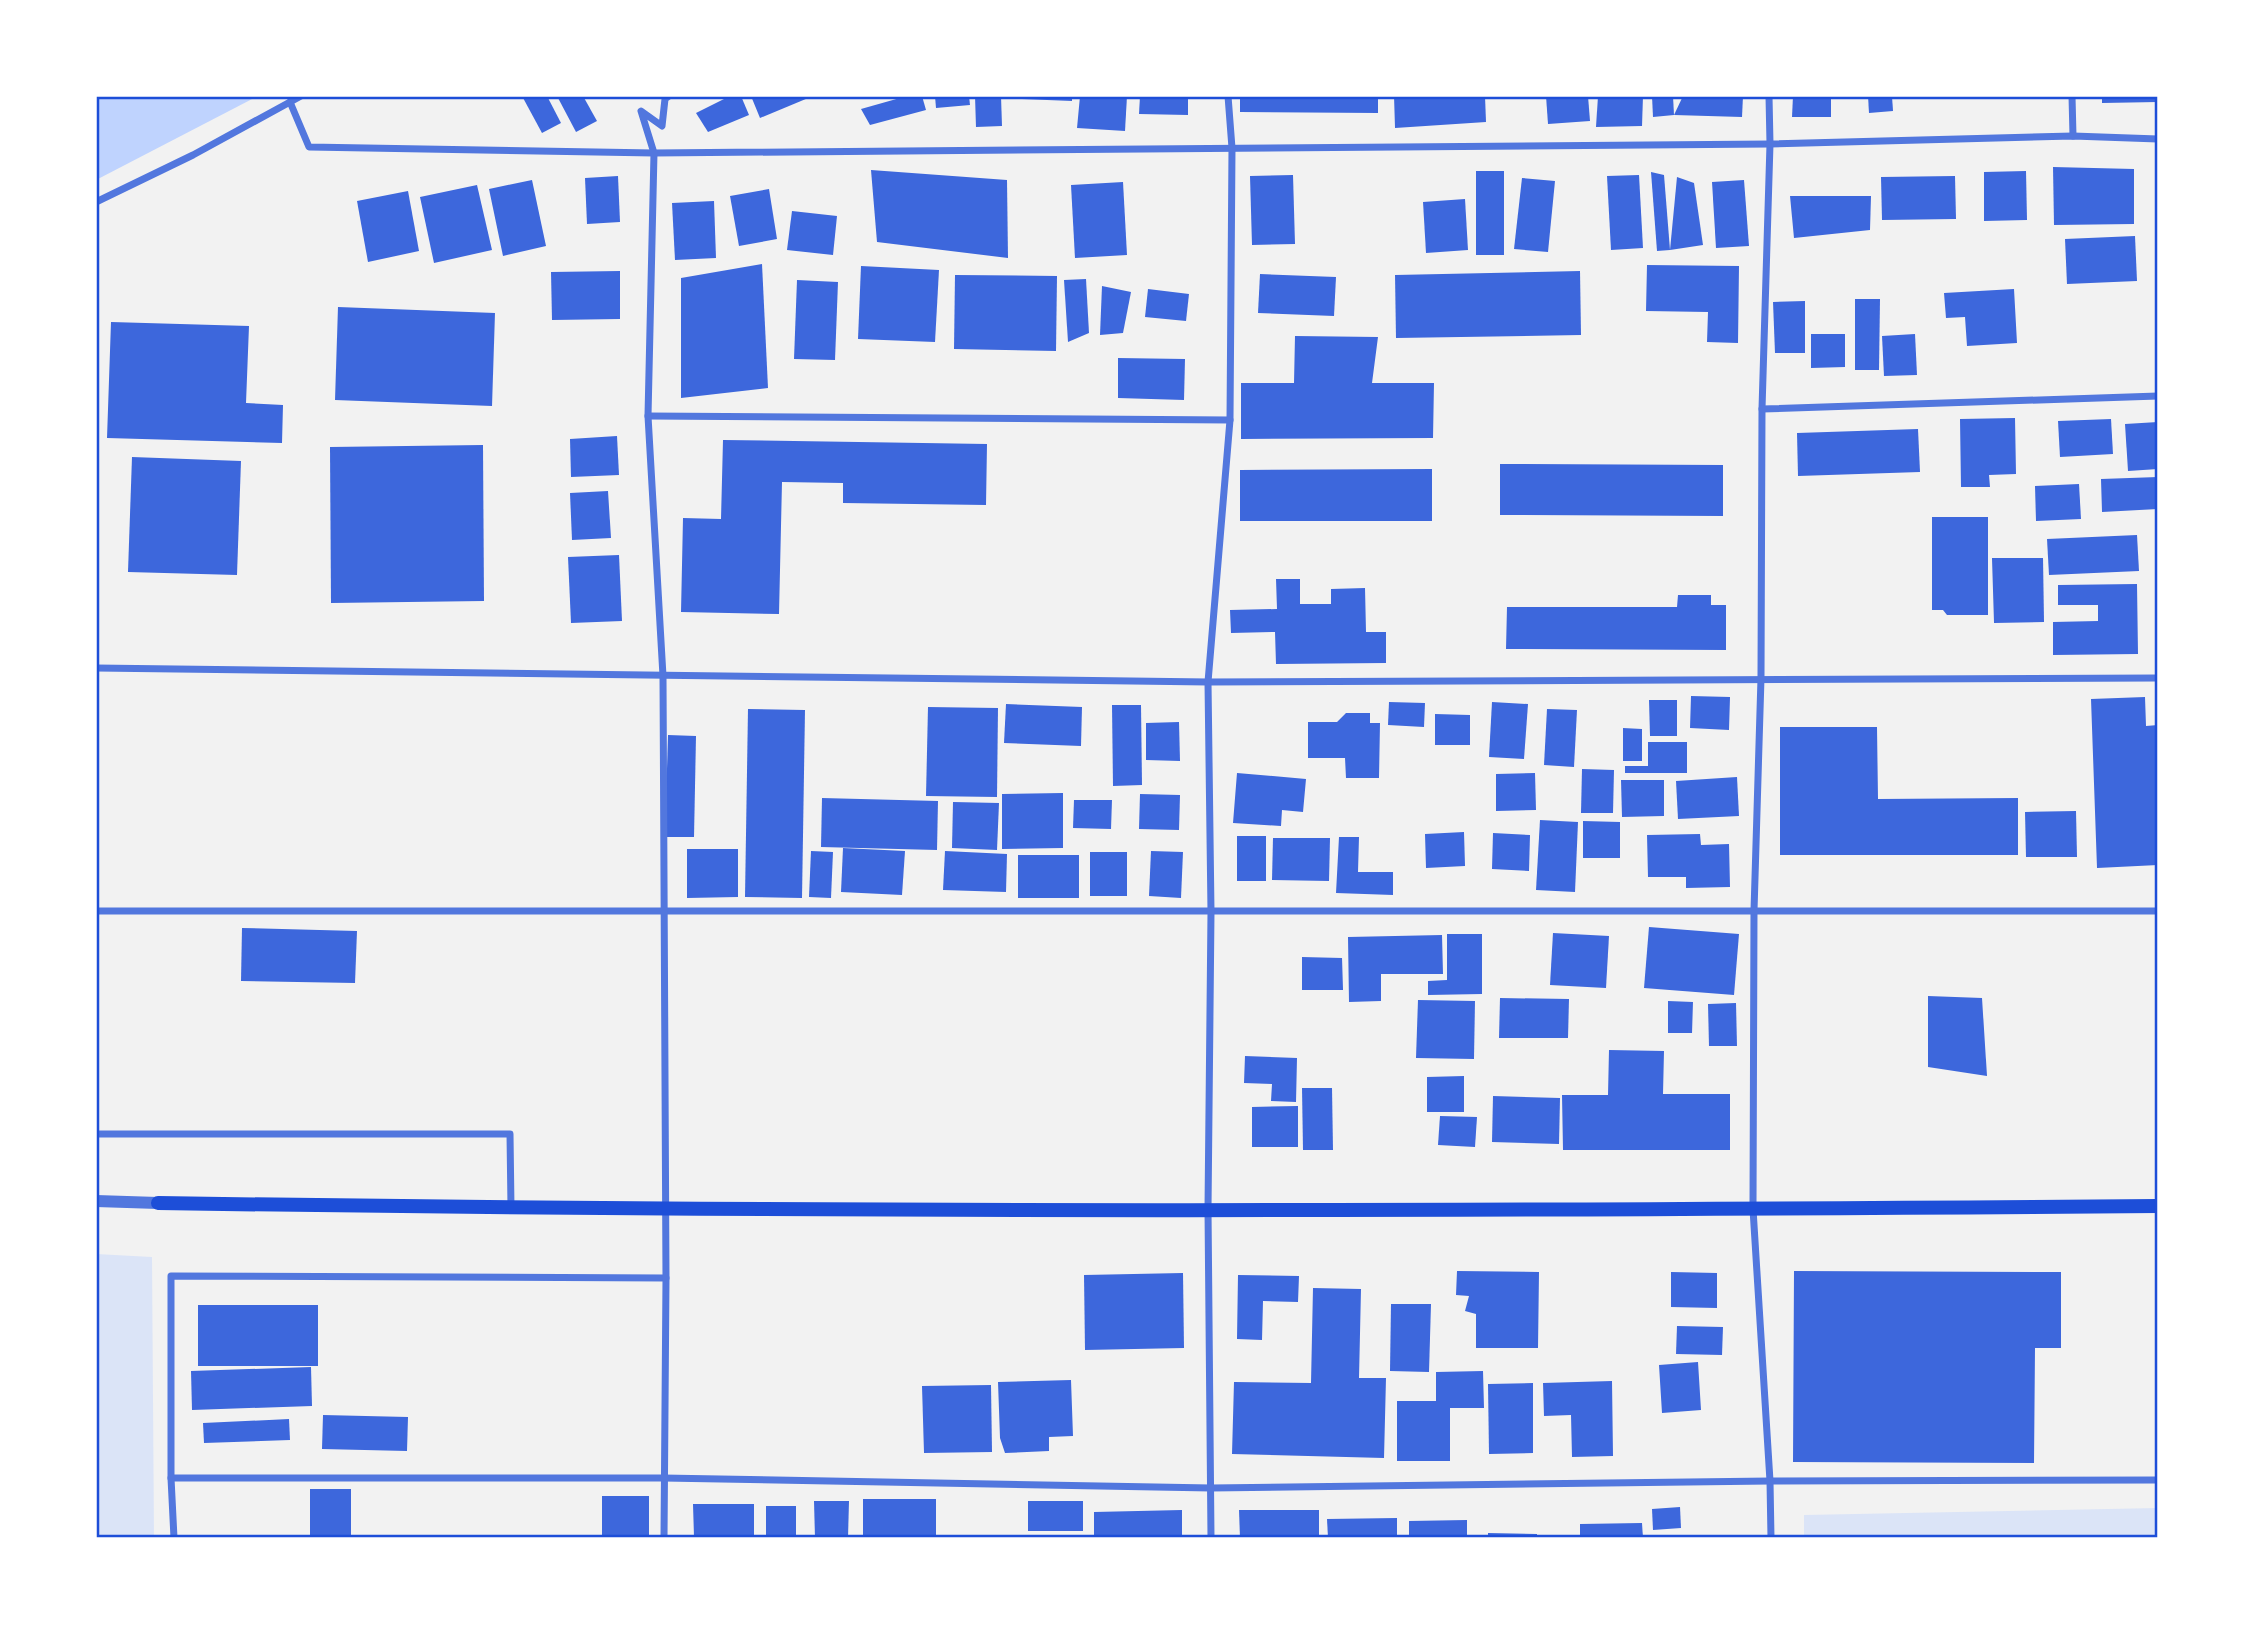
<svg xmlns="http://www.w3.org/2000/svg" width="2254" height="1634" font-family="Commissioner,sans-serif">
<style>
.green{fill:#dbe4f7}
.water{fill:#bfd3fe}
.building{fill:#3d67dc}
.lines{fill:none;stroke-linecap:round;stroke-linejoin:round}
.minor{stroke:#5277de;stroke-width:7}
.tertiary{stroke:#5277de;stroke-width:12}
.secondary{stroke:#1d4ed8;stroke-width:14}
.neatline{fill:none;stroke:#1d4ed8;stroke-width:2.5}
</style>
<rect width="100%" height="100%" fill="#f2f2f2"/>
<g class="green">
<path d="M96,1254L152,1257L154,1538H96Z"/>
<path d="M2158,1508V1538H1804V1515Z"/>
</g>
<path class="water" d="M96,96H258L96,180Z"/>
<g class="building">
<path d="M522,96H547L561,123L542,133Z"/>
<path d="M557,96H583L597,121L576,132Z"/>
<path d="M730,96H741L749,115L708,132L696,113Z"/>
<path d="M751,96H813L760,118Z"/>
<path d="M907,96H922L926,110L870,125L861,109Z"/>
<path d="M935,96H969L970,105L936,108Z"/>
<path d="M975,96H1001L1002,126L976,127Z"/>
<path d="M1022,96H1072V101L1022,99Z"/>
<path d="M1080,96H1127L1125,131L1077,128Z"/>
<path d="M1140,96H1188V115L1139,114Z"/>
<path d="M1240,96H1378V113L1240,112Z"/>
<path d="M1394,96H1485L1486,122L1395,128Z"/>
<path d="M1546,96H1588L1590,121L1548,124Z"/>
<path d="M1598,96H1643L1642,126L1596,127Z"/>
<path d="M1652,96H1673L1674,115L1653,117Z"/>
<path d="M1683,96H1743L1742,117L1674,115Z"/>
<path d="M1793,96H1831V117H1792Z"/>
<path d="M1868,96H1892L1893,111L1869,113Z"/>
<path d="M2102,96H2158V102L2102,103Z"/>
<path d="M2053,167L2134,169V224L2054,225Z"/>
<path d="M871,170L1007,180L1008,258L877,242Z"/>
<rect x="1476" y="171" width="28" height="84"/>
<path d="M2026,171L2027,220L1984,221V172Z"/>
<path d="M1651,172L1664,175L1670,250L1657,251Z"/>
<path d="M1293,175L1295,244L1252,245L1250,176Z"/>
<path d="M1639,175L1643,248L1611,250L1607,176Z"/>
<path d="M618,176L620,222L587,224L585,178Z"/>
<path d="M1955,176L1956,219L1882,220L1881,177Z"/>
<path d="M1677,177L1694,183L1703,245L1670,250Z"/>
<path d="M1522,178L1555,181L1548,252L1514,249Z"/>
<path d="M532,180L546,246L503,256L489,189Z"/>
<path d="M1744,180L1749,246L1716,248L1712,182Z"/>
<path d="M1123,182L1127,255L1075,258L1071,185Z"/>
<path d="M477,185L492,250L434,263L420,197Z"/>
<path d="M769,189L777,239L739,246L730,196Z"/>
<path d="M408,191L419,251L368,262L357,201Z"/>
<path d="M1790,196H1871L1870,230L1794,238Z"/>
<path d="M1465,199L1468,250L1426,253L1423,202Z"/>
<path d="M714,201L716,258L675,260L672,203Z"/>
<path d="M792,211L837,216L833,255L787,250Z"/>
<path d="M2135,236L2137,281L2067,284L2065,239Z"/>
<path d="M762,264L768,388L681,398V278Z"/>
<path d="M1647,265L1739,266L1738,343L1707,342L1708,312L1646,311Z"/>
<path d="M861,266L939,270L935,342L858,339Z"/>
<path d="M620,271V319L552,320L551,272Z"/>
<path d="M1580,271L1581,335L1396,338L1395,275Z"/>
<path d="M1260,274L1336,277L1334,316L1258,313Z"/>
<path d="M955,275L1057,276L1056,351L954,349Z"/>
<path d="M1086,279L1089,333L1068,342L1064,280Z"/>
<path d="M797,280L838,282L835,360L794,359Z"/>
<path d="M1102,286L1131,292L1123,333L1100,335Z"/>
<path d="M1148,289L1189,294L1186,321L1145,317Z"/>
<path d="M2014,289L2017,343L1967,346L1965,317L1946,318L1944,293Z"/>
<path d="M1855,299H1880L1879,370H1855Z"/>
<path d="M1805,301V353H1775L1773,302Z"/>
<path d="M338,307L495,313L492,406L335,400Z"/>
<path d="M111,322L249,326L246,403L283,405L282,443L107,438Z"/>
<path d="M1811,334H1845V367L1811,368Z"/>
<path d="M1915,334L1917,375L1884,376L1882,336Z"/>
<path d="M1295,336L1378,337L1372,383H1434L1433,438L1241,439V383H1294Z"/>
<path d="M1118,358L1185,359L1184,400L1118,398Z"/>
<path d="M2015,418L2016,474L1989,475L1990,487H1961L1960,419Z"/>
<path d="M2111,419L2113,454L2060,457L2058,421Z"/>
<path d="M2158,422V469L2128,471L2125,424Z"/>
<path d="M1918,429L1920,472L1798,476L1797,433Z"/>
<path d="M617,436L619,475L571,477L570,439Z"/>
<path d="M723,440L987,444L986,505L843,503V483L782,482L779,614L681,612L683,518L721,519Z"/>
<path d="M483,445L484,601L331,603L330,447Z"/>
<path d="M132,457L241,461L237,575L128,572Z"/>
<path d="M1500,464L1723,465V516L1500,515Z"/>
<path d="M1432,469V521H1240V470Z"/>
<path d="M2158,477V509L2102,512L2101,479Z"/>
<path d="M2079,484L2081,519L2036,521L2035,486Z"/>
<path d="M608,491L611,538L572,540L570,493Z"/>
<path d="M1932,517H1988V615H1947L1943,610H1932Z"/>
<path d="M2137,535L2139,571L2049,575L2047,539Z"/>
<path d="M619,555L622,621L571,623L568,557Z"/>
<path d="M1992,558H2043L2044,622L1994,623Z"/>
<path d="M1276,579H1300V604H1331V589L1365,588L1366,632H1386V663L1276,664L1275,632L1231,633L1230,610L1277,609Z"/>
<path d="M2137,584L2138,654L2053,655V622L2098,621V605H2058V585Z"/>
<path d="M1678,595H1711V605H1726V650L1506,649L1507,607H1677Z"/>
<path d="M1691,696L1730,697L1729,730L1690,728Z"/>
<path d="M2145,697L2146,726L2158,725V865L2097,868L2091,699Z"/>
<path d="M1649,700H1677V736H1650Z"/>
<path d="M1389,702L1425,703L1424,727L1388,725Z"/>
<path d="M1492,702L1528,704L1524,759L1489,757Z"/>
<path d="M1006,704L1082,707L1081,746L1004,743Z"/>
<path d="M1112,705H1141L1142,785L1113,786Z"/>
<path d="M928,707L998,708L997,797L926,796Z"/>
<path d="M748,709L805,710L802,898L745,897Z"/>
<path d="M1547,709L1577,710L1574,767L1544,765Z"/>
<path d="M1346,713H1370V723H1380L1379,778H1346L1345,758H1308V722H1337Z"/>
<path d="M1435,714L1470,715V745H1435Z"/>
<path d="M1179,722L1180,761L1146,760V723Z"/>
<path d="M1780,727H1877L1878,799L2018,798V855H1780Z"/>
<path d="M1623,728L1642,729V761H1623Z"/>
<path d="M668,735L696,736L694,837H665Z"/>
<path d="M1648,742H1687V773H1625V766H1648Z"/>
<path d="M1582,769L1614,770L1613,813H1581Z"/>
<path d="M1237,773L1306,779L1303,812L1282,810L1281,826L1233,823Z"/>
<path d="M1535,773L1536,810L1496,811V774Z"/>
<path d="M1737,777L1739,816L1678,819L1676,781Z"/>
<path d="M1621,780H1664V816L1622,817Z"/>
<path d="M1063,793V848L1002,849V794Z"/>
<path d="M1140,794L1180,795L1179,830L1139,829Z"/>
<path d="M822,798L938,801L937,850L821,847Z"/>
<path d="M1074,800H1112L1111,829L1073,828Z"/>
<path d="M953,802L999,803L997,850L952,848Z"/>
<path d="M2076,811L2077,857H2026L2025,812Z"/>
<path d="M1540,820L1578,822L1575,892L1536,890Z"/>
<path d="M1583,821L1620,822V858H1583Z"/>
<path d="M1464,832L1465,866L1426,868L1425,834Z"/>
<path d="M1493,833L1530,835L1529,871L1492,869Z"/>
<path d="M1700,834L1701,845L1729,844L1730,887L1686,888V877H1648L1647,835Z"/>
<rect x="1237" y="836" width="29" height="45"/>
<path d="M1339,837H1359L1358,872H1393V895L1336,893Z"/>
<path d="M1273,838H1330L1329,881L1272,880Z"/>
<path d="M843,848L905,851L902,895L841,892Z"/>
<path d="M687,849H738V897L687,898Z"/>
<path d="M811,851L833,852L831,898L809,897Z"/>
<path d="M945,851L1007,854L1006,892L943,890Z"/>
<path d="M1151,851L1183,852L1181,898L1149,896Z"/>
<rect x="1090" y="852" width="37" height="44"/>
<rect x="1018" y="855" width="61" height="43"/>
<path d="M1649,927L1739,934L1734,995L1644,988Z"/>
<path d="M242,928L357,931L355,983L241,981Z"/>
<path d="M1553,933L1609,936L1606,988L1550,985Z"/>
<path d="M1447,934H1482V994L1428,995V981L1447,980Z"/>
<path d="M1442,935L1443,974H1381V1001L1349,1002L1348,937Z"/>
<path d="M1302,957L1342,958L1343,990H1302Z"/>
<path d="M1928,996L1982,998L1987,1076L1928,1067Z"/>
<path d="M1500,998L1569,999L1568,1038H1499Z"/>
<path d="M1418,1000L1475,1001L1474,1059L1416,1058Z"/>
<path d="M1668,1001L1693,1002L1692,1033H1668Z"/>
<path d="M1736,1003L1737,1046H1709L1708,1004Z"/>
<path d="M1609,1050L1664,1051L1663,1094H1730V1150H1563L1562,1095H1608Z"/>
<path d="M1245,1056L1297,1058L1296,1102L1271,1101L1272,1084L1244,1083Z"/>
<path d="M1464,1076V1112H1427V1077Z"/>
<path d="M1302,1088H1332L1333,1150H1303Z"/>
<path d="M1493,1096L1560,1098L1559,1144L1492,1142Z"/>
<path d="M1298,1106V1147H1252V1107Z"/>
<path d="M1440,1116L1477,1117L1475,1147L1438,1145Z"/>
<path d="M1457,1271L1539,1272L1538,1348H1476V1314L1465,1311L1469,1296L1456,1295Z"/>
<path d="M1794,1271L2061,1272V1348H2035L2034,1463L1793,1462Z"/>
<path d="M1671,1272L1717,1273V1308L1671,1307Z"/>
<path d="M1183,1273L1184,1348L1085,1350L1084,1275Z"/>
<path d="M1238,1275L1299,1276L1298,1302L1263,1301L1262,1340L1237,1339Z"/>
<path d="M1313,1288L1361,1289L1359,1378H1386L1384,1458L1232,1454L1234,1382L1311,1383Z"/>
<path d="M1391,1304H1431L1429,1372L1390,1371Z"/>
<rect x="198" y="1305" width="120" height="61"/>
<path d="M1677,1326L1723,1327L1722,1355L1676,1354Z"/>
<path d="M1698,1362L1701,1410L1662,1413L1659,1365Z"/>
<path d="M311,1367L312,1406L192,1410L191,1371Z"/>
<path d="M1483,1371L1484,1408H1450V1461H1397V1401H1436V1372Z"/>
<path d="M1071,1380L1073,1436L1049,1437V1451L1005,1453L1000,1438L998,1382Z"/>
<path d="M1612,1381L1613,1456L1572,1457L1571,1415L1544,1416L1543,1383Z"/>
<path d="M1533,1383V1453L1489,1454L1488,1384Z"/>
<path d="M991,1385L992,1452L924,1453L922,1386Z"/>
<path d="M323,1415L408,1417L407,1451L322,1449Z"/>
<path d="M289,1419L290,1440L204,1443L203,1423Z"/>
<rect x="310" y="1489" width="41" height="49"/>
<rect x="602" y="1496" width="47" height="42"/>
<rect x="863" y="1499" width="73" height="39"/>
<path d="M814,1501H849L848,1538H815Z"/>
<rect x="1028" y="1501" width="55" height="30"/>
<path d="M693,1504H754V1537H694Z"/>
<rect x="766" y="1506" width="30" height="32"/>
<path d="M1680,1507L1681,1528L1653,1530L1652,1509Z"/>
<path d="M1182,1510V1538L1094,1537V1512Z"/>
<path d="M1239,1510H1319V1538H1240Z"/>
<path d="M1397,1518V1538H1328L1327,1519Z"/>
<path d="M1467,1520V1538H1409V1521Z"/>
<path d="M1642,1523L1643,1538H1580V1524Z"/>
<path d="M1488,1533L1537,1534V1538H1488Z"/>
</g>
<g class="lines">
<g class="minor">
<path d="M1769,96L1770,144L1762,409L1761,678L1754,911L1753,1209L1770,1481L1771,1538"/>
<path d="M2072,96L2073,136"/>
<path d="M290,102L309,147L654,153L1770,144L2073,136L2158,139"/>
<path d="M96,202L193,155L301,96"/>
<path d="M1762,409L2158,396"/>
<path d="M648,416L1230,420"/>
<path d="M96,668L1208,682L2158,678"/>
<path d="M96,911H2158"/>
<path d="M96,1134H510L511,1208"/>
<path d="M171,1478H663L1211,1488L1770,1481L2158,1480"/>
<path d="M174,1538L171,1478V1276L666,1278"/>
<path d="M664,1538L666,1278L663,676L648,416L654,153L641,111L662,126L665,99L669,96"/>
<path d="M1211,1538L1208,1209L1211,912L1208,682L1230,420L1232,148L1228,96"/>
</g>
<path class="tertiary" d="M96,1201L158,1203"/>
<path class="secondary" d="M158,1203C824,1213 1491,1211 2158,1206"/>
</g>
<rect width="2254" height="1634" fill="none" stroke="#ffffff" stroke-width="196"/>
<rect x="98" y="98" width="2058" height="1438" class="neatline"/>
</svg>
